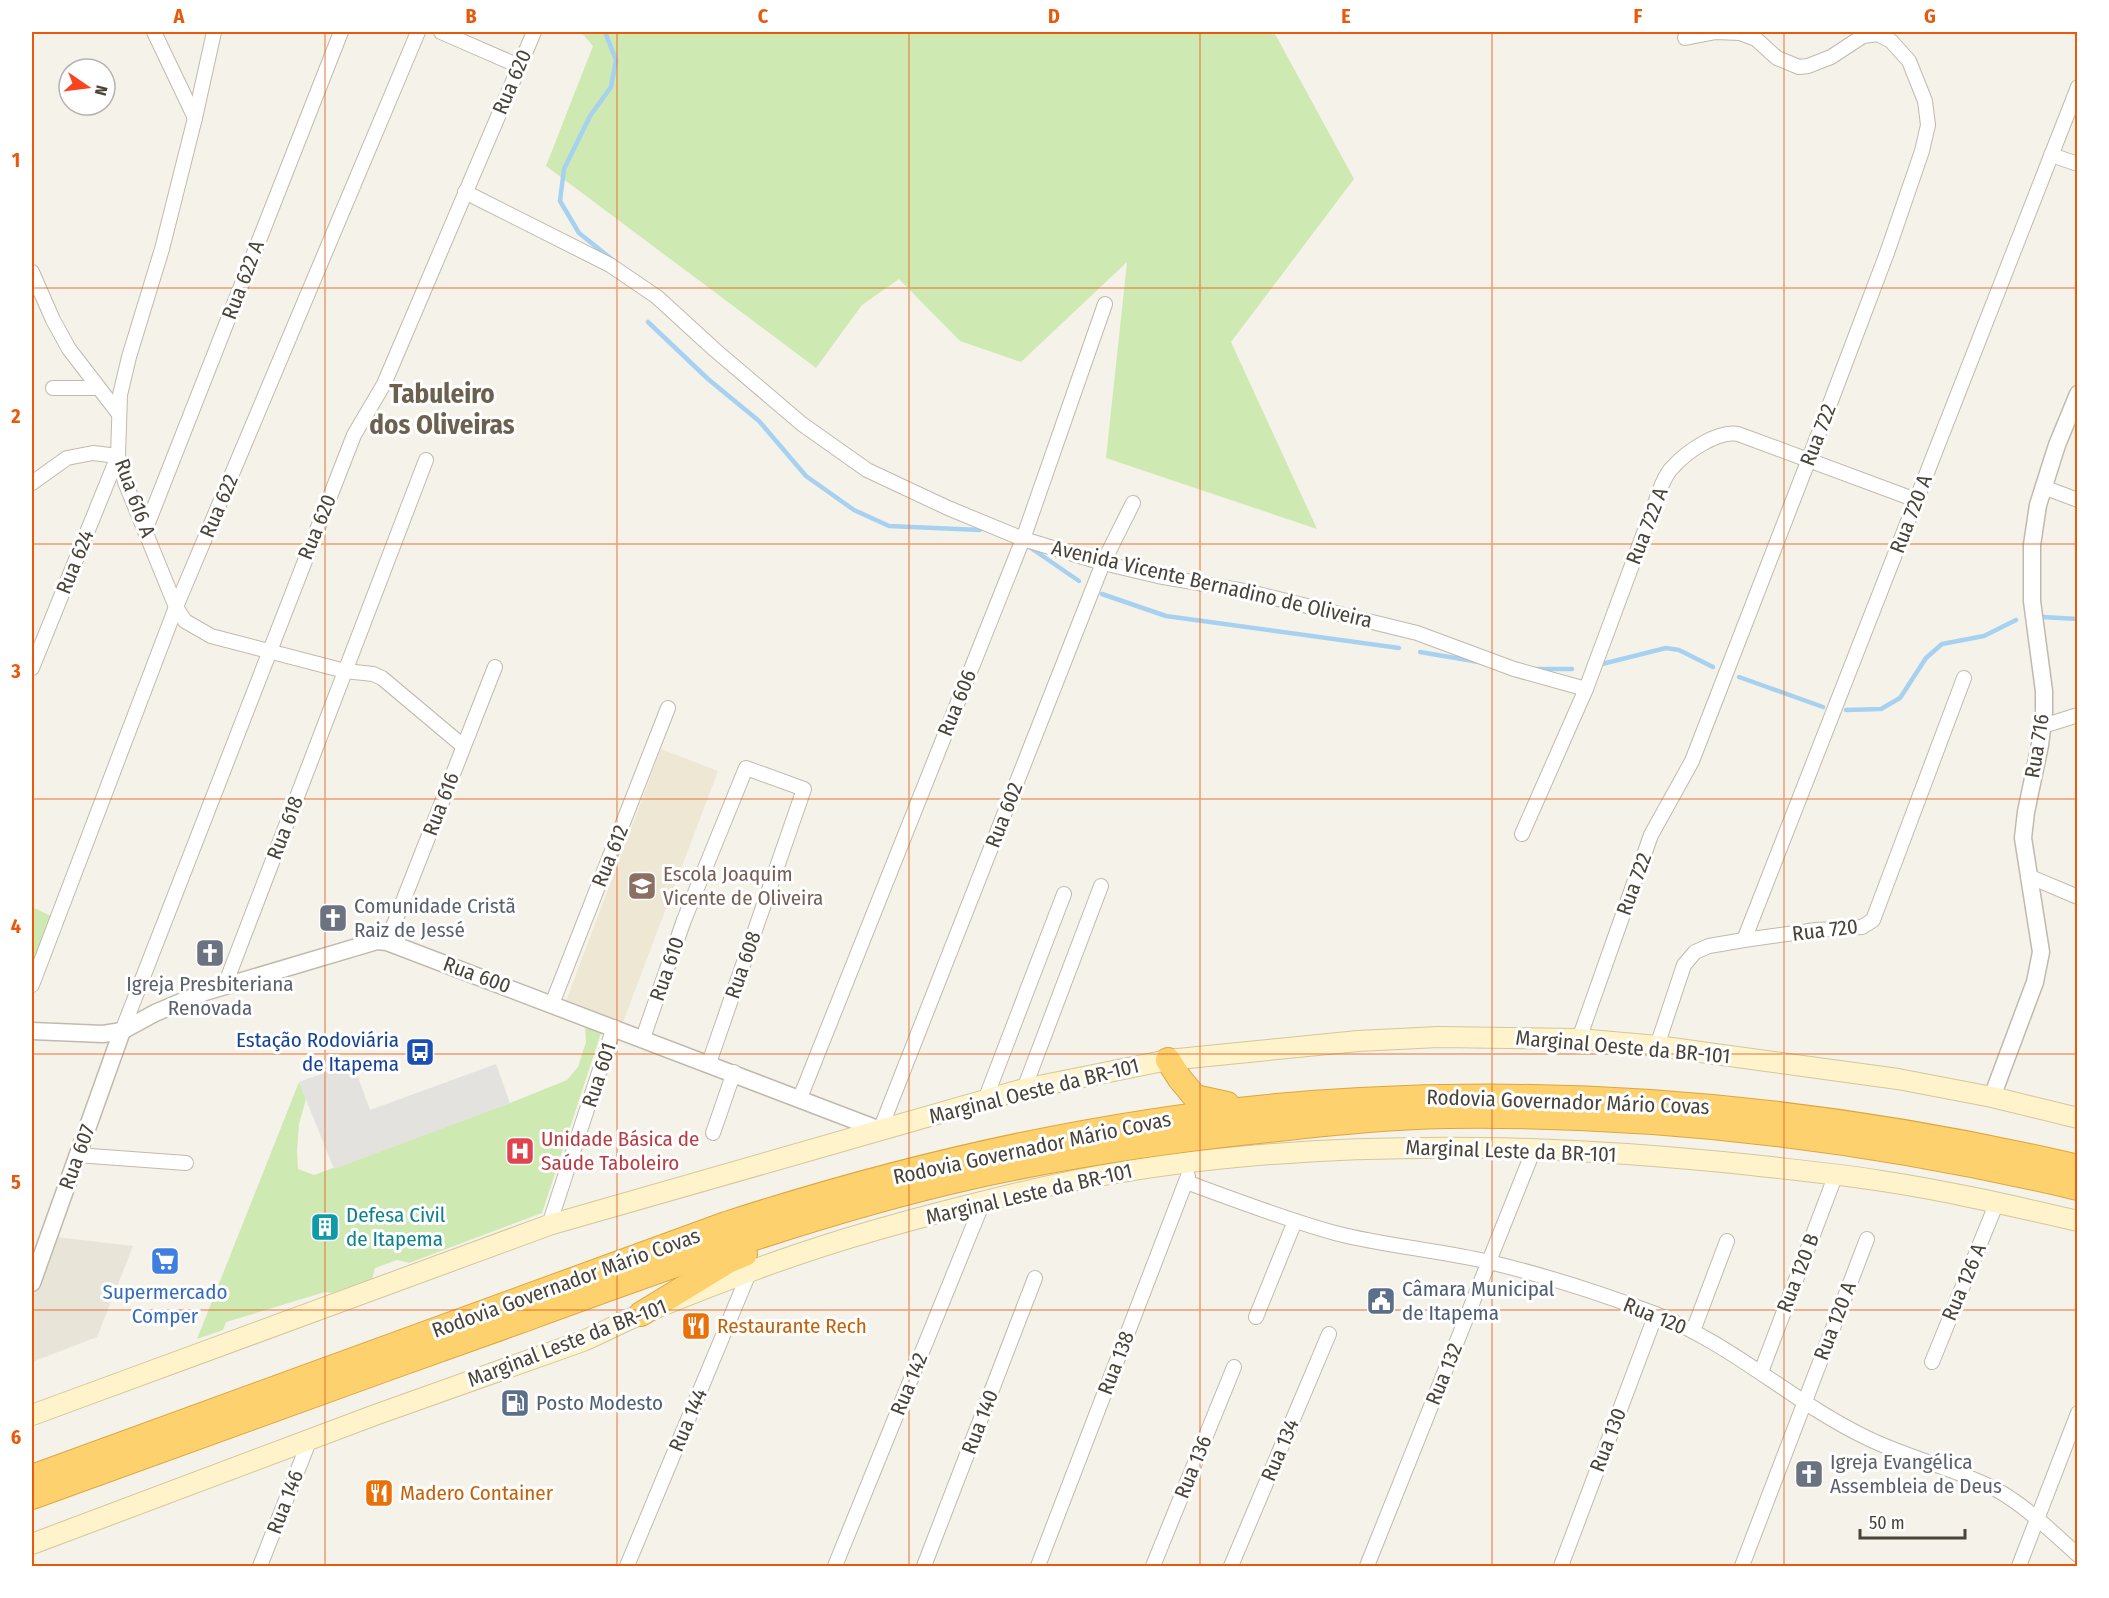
<svg xmlns="http://www.w3.org/2000/svg" width="2109" height="1598" font-family="'Fira Sans Condensed',sans-serif">
<style>
.residential{fill:#e9e4d8}
.education{fill:#eee7d4}
.green{fill:#cfe9b3}
.parking{fill:#e4e2de}
.lines{fill:none;stroke-linecap:round;stroke-linejoin:round}
.stream{stroke:#a7d1f1;stroke-width:4.5}
.minor-casing{stroke:#c1baac;stroke-width:16}
.tertiary-casing{stroke:#c1baac;stroke-width:19}
.secondary-casing{stroke:#d4c79a;stroke-width:22}
.motorway-casing{stroke:#dda63c;stroke-width:26}
.minor{stroke:#fff;stroke-width:14}
.tertiary{stroke:#fff;stroke-width:16}
.secondary{stroke:#fef3cb;stroke-width:20}
.motorway{stroke:#fdd16d;stroke-width:24}
.grid{fill:none;stroke:#e8590c;stroke-width:1.5;stroke-opacity:0.55}
.labels{text-anchor:middle;stroke-width:6;stroke-linejoin:round;paint-order:stroke}
.street-label{font-size:21px;fill:#494338;stroke:#fff}
.education-label{font-size:21px;fill:#785e54;stroke:#fff;text-anchor:start}
.worship-label{font-size:21px;fill:#5b616d;stroke:#fff;text-anchor:start}
.transit-label{font-size:21px;fill:#164399;stroke:#fff;text-anchor:end}
.health-label{font-size:21px;fill:#be3a42;stroke:#fff;text-anchor:start}
.culture-label{font-size:21px;fill:#0d838f;stroke:#fff;text-anchor:start}
.service-label{font-size:21px;fill:#4e5e75;stroke:#fff;text-anchor:start}
.shop-label{font-size:21px;fill:#366cbe;stroke:#fff}
.food-label{font-size:21px;fill:#c56008;stroke:#fff;text-anchor:start}
.district-label{font-size:27px;font-weight:bold;fill:#6c614f;stroke:#fff}
.neatline{fill:none;stroke:#e8590c;stroke-width:2}
.grid-label{font-size:20px;text-anchor:middle;font-weight:bold;fill:#e8590c}
</style>
<rect width="100%" height="100%" fill="#f5f2ea"/>
<path class="residential" d="M56,1237L133,1246L97,1337L32,1362V1300Z"/>
<path class="education" d="M661,749L718,771L623,1022L566,1001Z"/>
<g class="green">
<path d="M581,32H1274L1354,179L1231,342L1317,529L1106,458L1127,262L1021,362L960,341L899,279L862,305L816,368L546,166L593,46Z"/>
<path d="M32,907L51,916L32,968Z"/>
<path d="M585,1025L602,1030L542,1213L409,1263L397,1260L375,1268L372,1280L332,1293L325,1292L226,1322L223,1330L197,1339L299,1082L306,1099L299,1124L297,1151L298,1169L314,1175L510,1103L567,1080L578,1067L586,1042Z"/>
</g>
<path class="parking" d="M353,1063L370,1110L496,1064L510,1103L334,1169L299,1082Z"/>
<g class="lines">
<g class="stream">
<path d="M605,32L616,60L611,87L590,116L564,169L560,201L579,233L614,261"/>
<path d="M648,322L708,379L759,421L806,476L854,510L889,526L980,530"/>
<path d="M1028,546L1079,581"/>
<path d="M1102,594L1166,616L1399,648"/>
<path d="M2042,617L2078,619"/>
<path d="M1420,652L1479,662"/>
<path d="M1602,664L1666,648L1679,650L1713,667"/>
<path d="M1535,669H1572"/>
<path d="M1739,677L1823,707"/>
<path d="M1846,710L1881,709L1900,698L1926,658L1942,644L1984,636L2016,620"/>
</g>
<g class="minor-casing">
<g id="minor">
<path d="M154,32L195,118"/>
<path d="M214,32L195,118L162,249L129,357L120,395L118,456L125,482L176,607L185,621L211,636L345,671L373,674L382,678L463,746"/>
<path d="M441,32L519,66"/>
<path d="M2051,155L2078,164"/>
<path d="M465,192L610,265L657,297L715,350L802,424L867,470L948,508L1023,539L1103,563L1158,576L1250,592L1417,633L1514,669L1586,689"/>
<path d="M32,272L53,320L69,349L119,414"/>
<path d="M53,388H97"/>
<path d="M32,483L67,458L93,453L118,456L32,668"/>
<path d="M2043,487L2078,500"/>
<path d="M146,528L341,32"/>
<path d="M2043,726L2078,715"/>
<path d="M1522,834L1586,689L1661,487C1664,480 1667,472 1673,467C1686,452 1718,430 1738,434L1916,500"/>
<path d="M2028,876L2078,897"/>
<path d="M1744,940L2078,87"/>
<path d="M387,942L495,667"/>
<path d="M32,985L176,607L418,32"/>
<path d="M225,985L426,460"/>
<path d="M552,1004L668,708"/>
<path d="M122,1031L354,435L384,384L534,32"/>
<path d="M643,1038L684,920L746,768L804,789L709,1063"/>
<path d="M1579,1039L1651,835L1692,761L1809,459L1887,253L1922,151L1928,125L1925,101L1909,61L1891,41L1878,34L1863,36L1831,57L1808,66L1799,67L1777,58L1756,39L1740,33L1716,32L1685,38"/>
<path d="M1657,1046L1684,965L1695,952L1709,946L1744,940L1816,930L1862,927L1873,920L1964,678"/>
<path d="M1024,1089L1101,886"/>
<path d="M800,1098L1023,539L1105,304"/>
<path d="M985,1100L1064,894"/>
<path d="M880,1130L1103,563L1133,503"/>
<path d="M713,1133L734,1072"/>
<path d="M77,1155L186,1163"/>
<path d="M1186,1182C1235,1200 1284,1219 1335,1233C1385,1246 1438,1250 1489,1262C1544,1275 1600,1293 1653,1313C1731,1343 1791,1401 1865,1437C1907,1458 1955,1468 1997,1490C2027,1507 2052,1532 2078,1555"/>
<path d="M549,1225L614,1027"/>
<path d="M1256,1317L1295,1221"/>
<path d="M1693,1331L1727,1241"/>
<path d="M1932,1362L1997,1202"/>
<path d="M1761,1372L1836,1174"/>
<path d="M260,1566L310,1439"/>
<path d="M627,1566L749,1273"/>
<path d="M835,1566L983,1202"/>
<path d="M924,1566L1035,1278"/>
<path d="M1038,1566L1188,1176"/>
<path d="M1153,1566L1234,1367"/>
<path d="M1231,1566L1329,1334"/>
<path d="M1367,1566L1534,1149"/>
<path d="M1561,1566L1656,1314"/>
<path d="M1742,1566L1867,1239"/>
<path d="M2019,1566L2078,1413"/>
</g>
</g>
<g class="tertiary-casing">
<g id="tertiary">
<path d="M32,1031L103,1034L122,1031L155,1013L205,992L377,941L387,942L880,1130"/>
<path d="M1992,1097L2035,982L2041,952L2023,838L2026,812L2040,745L2044,713V691L2032,601V545L2038,505L2057,445L2078,394"/>
<path d="M32,1283L122,1031"/>
</g>
</g>
<g class="secondary-casing">
<g id="secondary">
<path d="M32,1415L549,1225L1024,1089L1168,1060L1358,1041L1439,1037L1579,1039L1657,1046L1898,1079L1992,1097L2078,1118"/>
<path d="M32,1544L375,1415L583,1341C604,1332 624,1321 646,1312C695,1292 746,1272 796,1255C869,1230 944,1211 1018,1193C1171,1156 1327,1146 1484,1148C1574,1149 1663,1156 1752,1165C1795,1170 1839,1174 1882,1181C1948,1191 2013,1206 2078,1221"/>
</g>
</g>
<g class="motorway-casing">
<g id="motorway">
<path d="M1168,1060L1180,1079L1195,1097L1227,1104"/>
<path d="M641,1314L728,1261L745,1254"/>
<path d="M32,1477L726,1224C930,1158 1145,1111 1360,1100C1601,1087 1843,1112 2078,1167"/>
<path d="M32,1497C194,1438 357,1379 520,1321C670,1266 819,1211 975,1176C1075,1154 1176,1139 1278,1129C1334,1123 1390,1117 1447,1116C1660,1113 1871,1139 2078,1188"/>
</g>
</g>
<use href="#minor" class="minor"/>
<use href="#tertiary" class="tertiary"/>
<use href="#secondary" class="secondary"/>
<use href="#motorway" class="motorway"/>
</g>
<path class="grid" d="M325,32V1566M617,32V1566M909,32V1566M1200,32V1566M1492,32V1566M1784,32V1566M32,288H2078M32,544H2078M32,799H2078M32,1054H2078M32,1310H2078"/>
<defs>
<g id="school-square" transform="scale(1.5)"><rect x="-9" y="-9" width="18" height="18" rx="4" fill="#8d6e63" stroke="#fff"/><path d="M0-5L7-2L0 1L-7-2ZM-4 1L0 2.5L4 1V4Q0 6-4 4Z" fill="#fff"/></g>
<g id="church-square" transform="scale(1.5)"><rect x="-9" y="-9" width="18" height="18" rx="4" fill="#6b7280" stroke="#fff"/><path d="M-1.2-6h2.4v3.5h3.3v2.4h-3.3V6h-2.4V-.1h-3.3v-2.4h3.3Z" fill="#fff"/></g>
<g id="bus-square" transform="scale(1.5)"><rect x="-9" y="-9" width="18" height="18" rx="4" fill="#1a4fb4" stroke="#fff"/><path d="M-5-6H5V4H4V6H2V4H-2V6H-4V4H-5ZM-3.5-4V0h7V-4ZM-3.5 1.2v1.5H-2V1.2ZM2 1.2v1.5H3.5V1.2Z" fill="#fff"/></g>
<g id="hospital-square" transform="scale(1.5)"><rect x="-9" y="-9" width="18" height="18" rx="4" fill="#e0444e" stroke="#fff"/><path d="M-5-5h3v3.5h4V-5h3V5h-3V1.5h-4V5h-3Z" fill="#fff"/></g>
<g id="building-square" transform="scale(1.5)"><rect x="-9" y="-9" width="18" height="18" rx="4" fill="#0f9aa8" stroke="#fff"/><path d="M-4-6H4V6H1V3H-1V6H-4ZM-2.5-4.3h1.7v1.8h-1.7ZM.8-4.3h1.7v1.8H.8ZM-2.5-1h1.7V.8h-1.7ZM.8-1h1.7V.8H.8Z" fill="#fff"/></g>
<g id="supermarket-square" transform="scale(1.5)"><rect x="-9" y="-9" width="18" height="18" rx="4" fill="#3f7fe0" stroke="#fff"/><path d="M-6-5.5h2.5l.6 2H6L4.5 2H-2.5L-4.4-4H-6ZM-1.5 3.2a1.3 1.3 0 1 0 .1 0ZM3 3.2a1.3 1.3 0 1 0 .1 0Z" fill="#fff"/></g>
<g id="civic-square" transform="scale(1.5)"><rect x="-9" y="-9" width="18" height="18" rx="4" fill="#5c6f8a" stroke="#fff"/><path d="M-.6-6.5H3V-4.5H.6V-3L4-1V1h2V6H-6V1h2V-1L-.6-3ZM-1.2 2.5V6h2.4V2.5Z" fill="#fff"/></g>
<g id="restaurant-square" transform="scale(1.5)"><rect x="-9" y="-9" width="18" height="18" rx="4" fill="#e8710a" stroke="#fff"/><path d="M-5-6h1v4h1v-4h1v4h1v-4h1v5L-1.5 .5V6h-2V.5L-5-1ZM5-6V6H3V1.5H1.5Q1.5-4 5-6Z" fill="#fff"/></g>
<g id="fuel-square" transform="scale(1.5)"><rect x="-9" y="-9" width="18" height="18" rx="4" fill="#5c6f8a" stroke="#fff"/><path d="M-5.5-6h7V0h2V4h1.3V-2.5L3-4.5l.8-.8L6-3V5H2.5V1h-1V6h-7ZM-4.2-4.7v3.2H.2V-4.7Z" fill="#fff"/></g>
</defs>
<g fill-rule="evenodd">
<use href="#school-square" x="642" y="886"/>
<use href="#church-square" x="333" y="918"/>
<use href="#church-square" x="210" y="953"/>
<use href="#bus-square" x="420" y="1052"/>
<use href="#hospital-square" x="520" y="1151"/>
<use href="#building-square" x="325" y="1227"/>
<use href="#supermarket-square" x="165" y="1261"/>
<use href="#civic-square" x="1381" y="1301"/>
<use href="#restaurant-square" x="696" y="1326"/>
<use href="#fuel-square" x="515" y="1403"/>
<use href="#church-square" x="1809" y="1474"/>
<use href="#restaurant-square" x="379" y="1493"/>
</g>
<g class="labels">
<g class="street-label">
<text transform="translate(512 82) rotate(-67)" y="7">Rua 620</text>
<text transform="translate(243 280) rotate(-69)" y="7">Rua 622 A</text>
<text transform="translate(1818 435) rotate(-69)" y="7">Rua 722</text>
<text transform="translate(135 498) rotate(70)" y="7">Rua 616 A</text>
<text transform="translate(219 506) rotate(-67)" y="7">Rua 622</text>
<text transform="translate(1911 514) rotate(-69)" y="7">Rua 720 A</text>
<text transform="translate(1647 526) rotate(-69)" y="7">Rua 722 A</text>
<text transform="translate(317 527) rotate(-68)" y="7">Rua 620</text>
<text transform="translate(75 562) rotate(-68)" y="7">Rua 624</text>
<text transform="translate(1212 584) rotate(13)" y="7">Avenida Vicente Bernadino de Oliveira</text>
<text transform="translate(957 703) rotate(-68)" y="7">Rua 606</text>
<text transform="translate(2037 746) rotate(-81)" y="7">Rua 716</text>
<text transform="translate(441 804) rotate(-69)" y="7">Rua 616</text>
<text transform="translate(1004 815) rotate(-69)" y="7">Rua 602</text>
<text transform="translate(285 828) rotate(-69)" y="7">Rua 618</text>
<text transform="translate(610 856) rotate(-68)" y="7">Rua 612</text>
<text transform="translate(1634 884) rotate(-70)" y="7">Rua 722</text>
<text transform="translate(1825 930) rotate(-7)" y="7">Rua 720</text>
<text transform="translate(743 965) rotate(-71)" y="7">Rua 608</text>
<text transform="translate(667 969) rotate(-71)" y="7">Rua 610</text>
<text transform="translate(477 975) rotate(20)" y="7">Rua 600</text>
<text transform="translate(1623 1047) rotate(5)" y="7">Marginal Oeste da BR-101</text>
<text transform="translate(599 1075) rotate(-72)" y="7">Rua 601</text>
<text transform="translate(1034 1091) rotate(-14)" y="7">Marginal Oeste da BR-101</text>
<text transform="translate(1568 1102) rotate(2)" y="7">Rodovia Governador Mário Covas</text>
<text transform="translate(1032 1148) rotate(-12)" y="7">Rodovia Governador Mário Covas</text>
<text transform="translate(1511 1151) rotate(2)" y="7">Marginal Leste da BR-101</text>
<text transform="translate(77 1157) rotate(-70)" y="7">Rua 607</text>
<text transform="translate(1029 1194) rotate(-13)" y="7">Marginal Leste da BR-101</text>
<text transform="translate(1798 1273) rotate(-69)" y="7">Rua 120 B</text>
<text transform="translate(1964 1282) rotate(-67)" y="7">Rua 126 A</text>
<text transform="translate(566 1283) rotate(-20)" y="7">Rodovia Governador Mário Covas</text>
<text transform="translate(1655 1316) rotate(22)" y="7">Rua 120</text>
<text transform="translate(1835 1321) rotate(-69)" y="7">Rua 120 A</text>
<text transform="translate(567 1343) rotate(-21)" y="7">Marginal Leste da BR-101</text>
<text transform="translate(1116 1363) rotate(-69)" y="7">Rua 138</text>
<text transform="translate(1444 1374) rotate(-68)" y="7">Rua 132</text>
<text transform="translate(909 1384) rotate(-68)" y="7">Rua 142</text>
<text transform="translate(688 1420) rotate(-67)" y="7">Rua 144</text>
<text transform="translate(980 1422) rotate(-69)" y="7">Rua 140</text>
<text transform="translate(1608 1440) rotate(-69)" y="7">Rua 130</text>
<text transform="translate(1280 1450) rotate(-67)" y="7">Rua 134</text>
<text transform="translate(1193 1467) rotate(-68)" y="7">Rua 136</text>
<text transform="translate(285 1502) rotate(-69)" y="7">Rua 146</text>
</g>
<g class="education-label">
<text x="663" y="881">Escola Joaquim<tspan x="663" dy="24">Vicente de Oliveira</tspan></text>
</g>
<g class="worship-label">
<text x="354" y="913">Comunidade Cristã<tspan x="354" dy="24">Raiz de Jessé</tspan></text>
<text x="210" y="991" text-anchor="middle">Igreja Presbiteriana<tspan x="210" dy="24">Renovada</tspan></text>
<text x="1830" y="1469">Igreja Evangélica<tspan x="1830" dy="24">Assembleia de Deus</tspan></text>
</g>
<g class="transit-label">
<text x="399" y="1047">Estação Rodoviária<tspan x="399" dy="24">de Itapema</tspan></text>
</g>
<g class="health-label">
<text x="541" y="1146">Unidade Básica de<tspan x="541" dy="24">Saúde Taboleiro</tspan></text>
</g>
<g class="culture-label">
<text x="346" y="1222">Defesa Civil<tspan x="346" dy="24">de Itapema</tspan></text>
</g>
<g class="service-label">
<text x="1402" y="1296">Câmara Municipal<tspan x="1402" dy="24">de Itapema</tspan></text>
<text x="536" y="1410">Posto Modesto</text>
</g>
<g class="shop-label">
<text x="165" y="1299">Supermercado<tspan x="165" dy="24">Comper</tspan></text>
</g>
<g class="food-label">
<text x="717" y="1333">Restaurante Rech</text>
<text x="400" y="1500">Madero Container</text>
</g>
<g class="district-label">
<text x="442" y="403">Tabuleiro<tspan x="442" dy="31">dos Oliveiras</tspan></text>
</g>
</g>
<rect width="2109" height="1598" fill="none" stroke="#ffffff" stroke-width="66"/>
<g transform="translate(87 87) rotate(104)"><circle r="28" fill="#ffffff" stroke="#b6b4af" stroke-width="1.5"/>
<path d="M0-4.5L10 22L0 15L-10 22Z" fill="#f9441d"/>
<text y="-9" font-size="16" font-weight="bold" text-anchor="middle" fill="#494338">N</text>
</g>
<path d="M1860 1529v9h105v-9" fill="none" stroke="#494338" stroke-width="3"/>
<text x="1869" y="1529" font-size="18" fill="#494338" stroke="#ffffff" stroke-width="4.5" paint-order="stroke">50 m</text>
<rect x="33" y="33" width="2043" height="1532" class="neatline"/>
<g class="grid-label">
<text x="179" y="23">A</text>
<text x="471" y="23">B</text>
<text x="763" y="23">C</text>
<text x="1054" y="23">D</text>
<text x="1346" y="23">E</text>
<text x="1638" y="23">F</text>
<text x="1930" y="23">G</text>
<text x="16" y="167">1</text>
<text x="16" y="423">2</text>
<text x="16" y="678">3</text>
<text x="16" y="933">4</text>
<text x="16" y="1189">5</text>
<text x="16" y="1444">6</text>
</g>
</svg>
